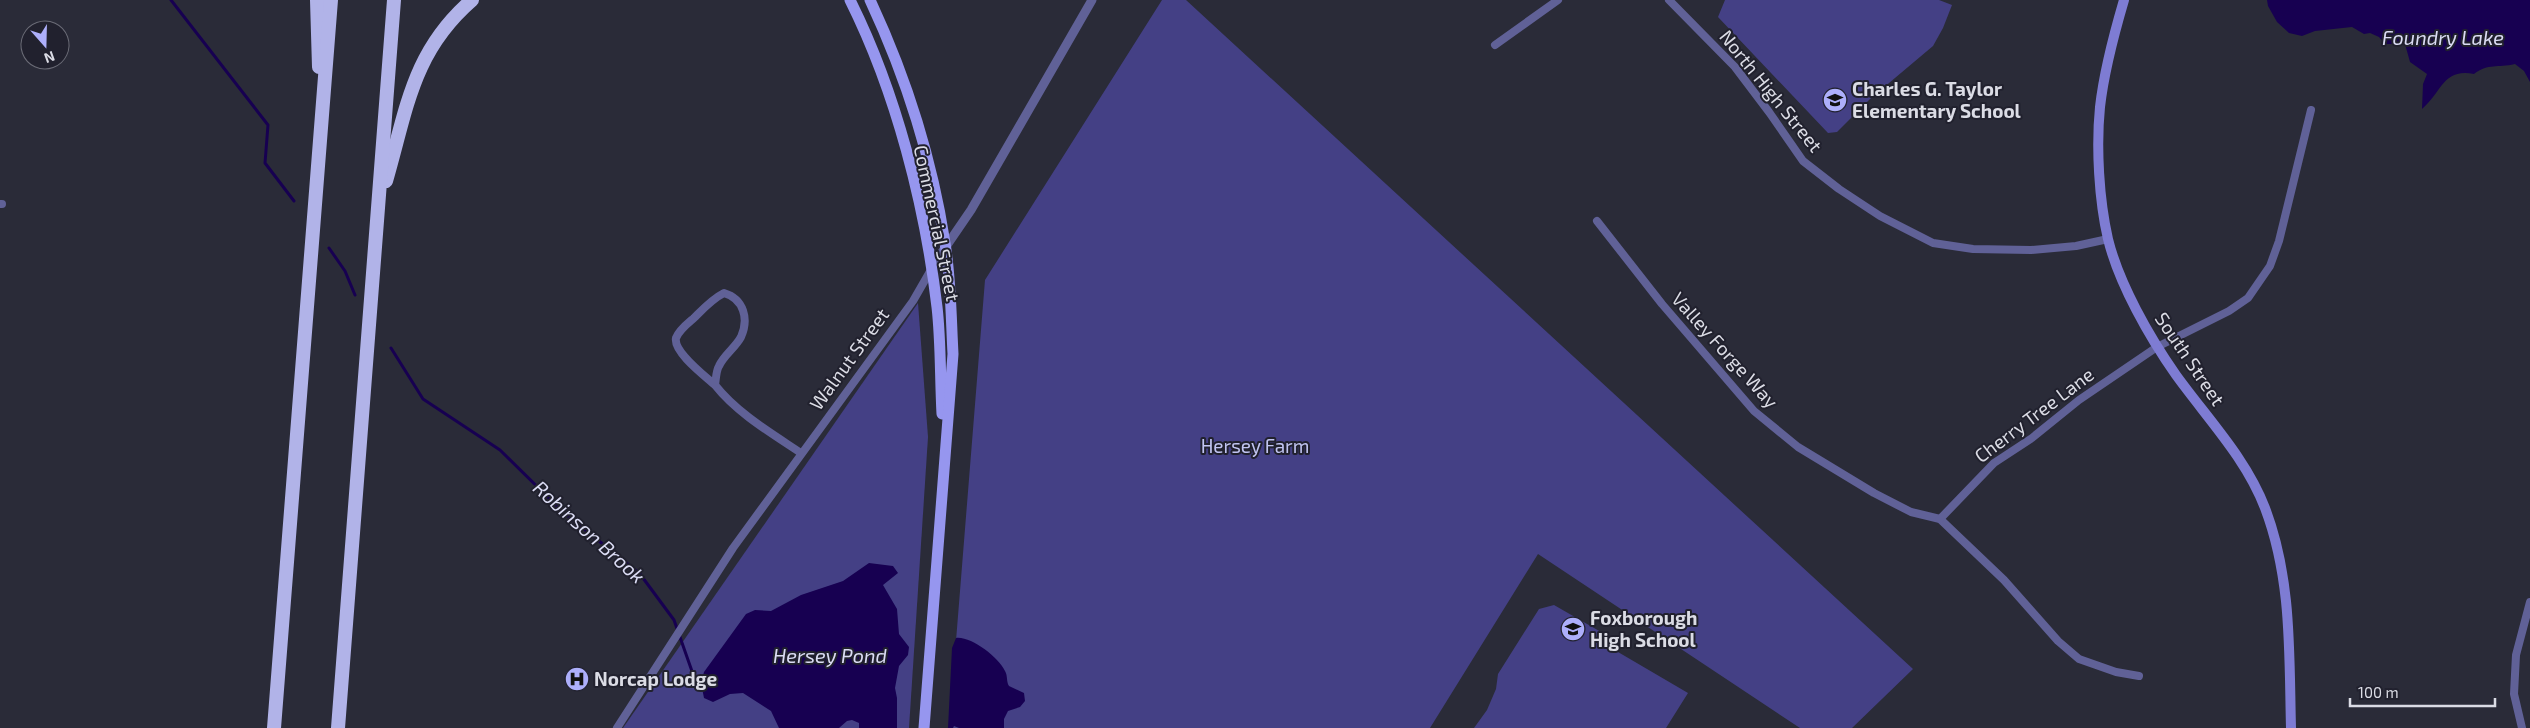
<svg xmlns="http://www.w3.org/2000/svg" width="2530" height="728" font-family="'Exo 2',sans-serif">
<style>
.green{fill:#444085}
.water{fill:#170051}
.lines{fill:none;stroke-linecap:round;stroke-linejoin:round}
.stream{stroke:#170051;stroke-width:3}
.minor{stroke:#606197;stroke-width:8}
.tertiary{stroke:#606197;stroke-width:9}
.secondary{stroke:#7e7cd3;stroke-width:10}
.primary{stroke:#9696ef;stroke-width:11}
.motorway{stroke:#b1b3e8;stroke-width:14}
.labels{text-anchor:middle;stroke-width:4;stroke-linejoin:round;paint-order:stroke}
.poi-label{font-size:19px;font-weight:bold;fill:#dbdce5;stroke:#21212e;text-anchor:start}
.street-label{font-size:19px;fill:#dbdce5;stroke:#21212e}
.park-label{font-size:19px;fill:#c1c4f1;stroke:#21212e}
.water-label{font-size:20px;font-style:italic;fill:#dbdcf4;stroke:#21212e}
</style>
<rect width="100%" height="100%" fill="#2a2b38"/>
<g class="green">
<path d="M1162,0H1186L1913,669L1852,728H1800L1538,554L1430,728H949L985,280Z"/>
<path d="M1725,0H1939L1952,5L1943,28L1933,46L1870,99L1837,132L1828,133L1718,17Z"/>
<path d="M918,303L928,437L909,728H623Z"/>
<path d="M1554,605L1601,632L1618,652L1688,693L1666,728H1474L1487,710L1496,689L1498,674L1539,609Z"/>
</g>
<g class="water">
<path d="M2267,0H2530V82L2524,71L2515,64C2497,68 2489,63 2474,74C2443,68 2442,92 2422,109L2423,84L2427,74L2410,62L2405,44H2385L2379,37L2370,33L2364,34L2352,27L2315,31L2302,36L2289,33L2277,22L2268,6Z"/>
<path d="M869,563L893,566L898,573L883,585L897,609L899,634L909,647L908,655L899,666L895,688L897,698V728H859V723L852,720L847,721L839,728H779L771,711L743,693L730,694L713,702L704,698L701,683L704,672L746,614L755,610L771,611L801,595L843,581Z"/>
<path d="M956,638C971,636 998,657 1005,671C1008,676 1006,681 1009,686L1024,693L1025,701L1020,707L1008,711L1004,719V728H959L954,726L953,728H948L952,648Z"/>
</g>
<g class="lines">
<g class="stream">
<path d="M171,0L268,125L265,163L294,201"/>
<path d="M329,248L345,271L355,295"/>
<path d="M391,348L423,399L500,450L563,512L640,574L674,620L694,677L698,682L704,683"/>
</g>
<g class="minor">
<path d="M1669,0L1735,67L1769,112L1803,161L1839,189L1880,216L1933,243L1973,249L2031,250L2076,246L2108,239"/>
<path d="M1495,45L1558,0"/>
<path d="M0,204H2"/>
<path d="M1597,221L1662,304L1754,411L1798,447L1874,493L1911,512L1940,519L2004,580L2058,641L2079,659L2116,672L2139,676"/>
<path d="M715,385C705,376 673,352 676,338C679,330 687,324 694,318C703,309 712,299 724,293C744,299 749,319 741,337C735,348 724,355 719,366C716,371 716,379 715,385C737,413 771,433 801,453"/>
<path d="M1940,519L1994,463L2032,438L2079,400L2157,347L2229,311L2248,298L2270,266L2279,241L2311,110"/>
<path d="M617,728L733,548L913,301L932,268"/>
<path d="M2522,728L2514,694L2516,655L2530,602"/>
</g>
<path class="tertiary" d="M932,267L971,210L1092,0"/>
<path class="secondary" d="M2124,0C2114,34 2104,71 2100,107C2096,147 2099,200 2108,239C2119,284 2150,338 2176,375C2207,418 2246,458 2265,508C2292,579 2289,653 2291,728"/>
<g class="primary">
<path d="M850,0C896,92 925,205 937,307C941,342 940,378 942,414"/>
<path d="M870,0C906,77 932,159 945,243C951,280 951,317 953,354L924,728"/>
</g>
<g class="motorway">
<path d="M317,0L319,67"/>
<path d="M386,181C407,109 412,52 472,0"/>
<path d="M274,728L331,0"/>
<path d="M338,728L394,0"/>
</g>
</g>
<defs>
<g id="school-disc" transform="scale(1.25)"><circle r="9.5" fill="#adaffb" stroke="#21212e"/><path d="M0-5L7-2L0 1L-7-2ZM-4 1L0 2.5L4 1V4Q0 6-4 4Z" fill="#111"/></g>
<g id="hospital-disc" transform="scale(1.25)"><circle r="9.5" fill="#adaffb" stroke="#21212e"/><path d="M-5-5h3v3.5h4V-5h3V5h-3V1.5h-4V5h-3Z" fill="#111"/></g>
</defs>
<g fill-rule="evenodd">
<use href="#school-disc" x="1835" y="100"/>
<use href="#school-disc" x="1573" y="629"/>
<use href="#hospital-disc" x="577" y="679"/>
</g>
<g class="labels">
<g class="poi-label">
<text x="1852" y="96">Charles G. Taylor<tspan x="1852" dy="22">Elementary School</tspan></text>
<text x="1590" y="625">Foxborough<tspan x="1590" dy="22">High School</tspan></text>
<text x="594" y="686">Norcap Lodge</text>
</g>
<g class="street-label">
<text transform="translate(1771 91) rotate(51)" y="7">North High Street</text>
<text transform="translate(937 223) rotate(78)" y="7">Commercial Street</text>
<text transform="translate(1725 350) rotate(48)" y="7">Valley Forge Way</text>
<text transform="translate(849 359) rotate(-54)" y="7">Walnut Street</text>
<text transform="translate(2190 359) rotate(56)" y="7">South Street</text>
<text transform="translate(2034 415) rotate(-37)" y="7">Cherry Tree Lane</text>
</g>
<g class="park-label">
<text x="1255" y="453">Hersey Farm</text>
</g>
<g class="water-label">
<text x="2443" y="45">Foundry Lake</text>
<text transform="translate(589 532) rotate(42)" y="7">Robinson Brook</text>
<text x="830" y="663">Hersey Pond</text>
</g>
</g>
<g transform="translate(45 45) rotate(160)"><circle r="24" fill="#21212e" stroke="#6b6c77"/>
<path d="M0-4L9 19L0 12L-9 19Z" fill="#adaffb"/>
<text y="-8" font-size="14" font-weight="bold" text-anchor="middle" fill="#dbdce5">N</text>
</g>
<path d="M2350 698v8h145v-8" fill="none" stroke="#dbdce5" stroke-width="2.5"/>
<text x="2358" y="698" font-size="15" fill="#dbdce5" stroke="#21212e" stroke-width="4" paint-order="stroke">100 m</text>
</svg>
